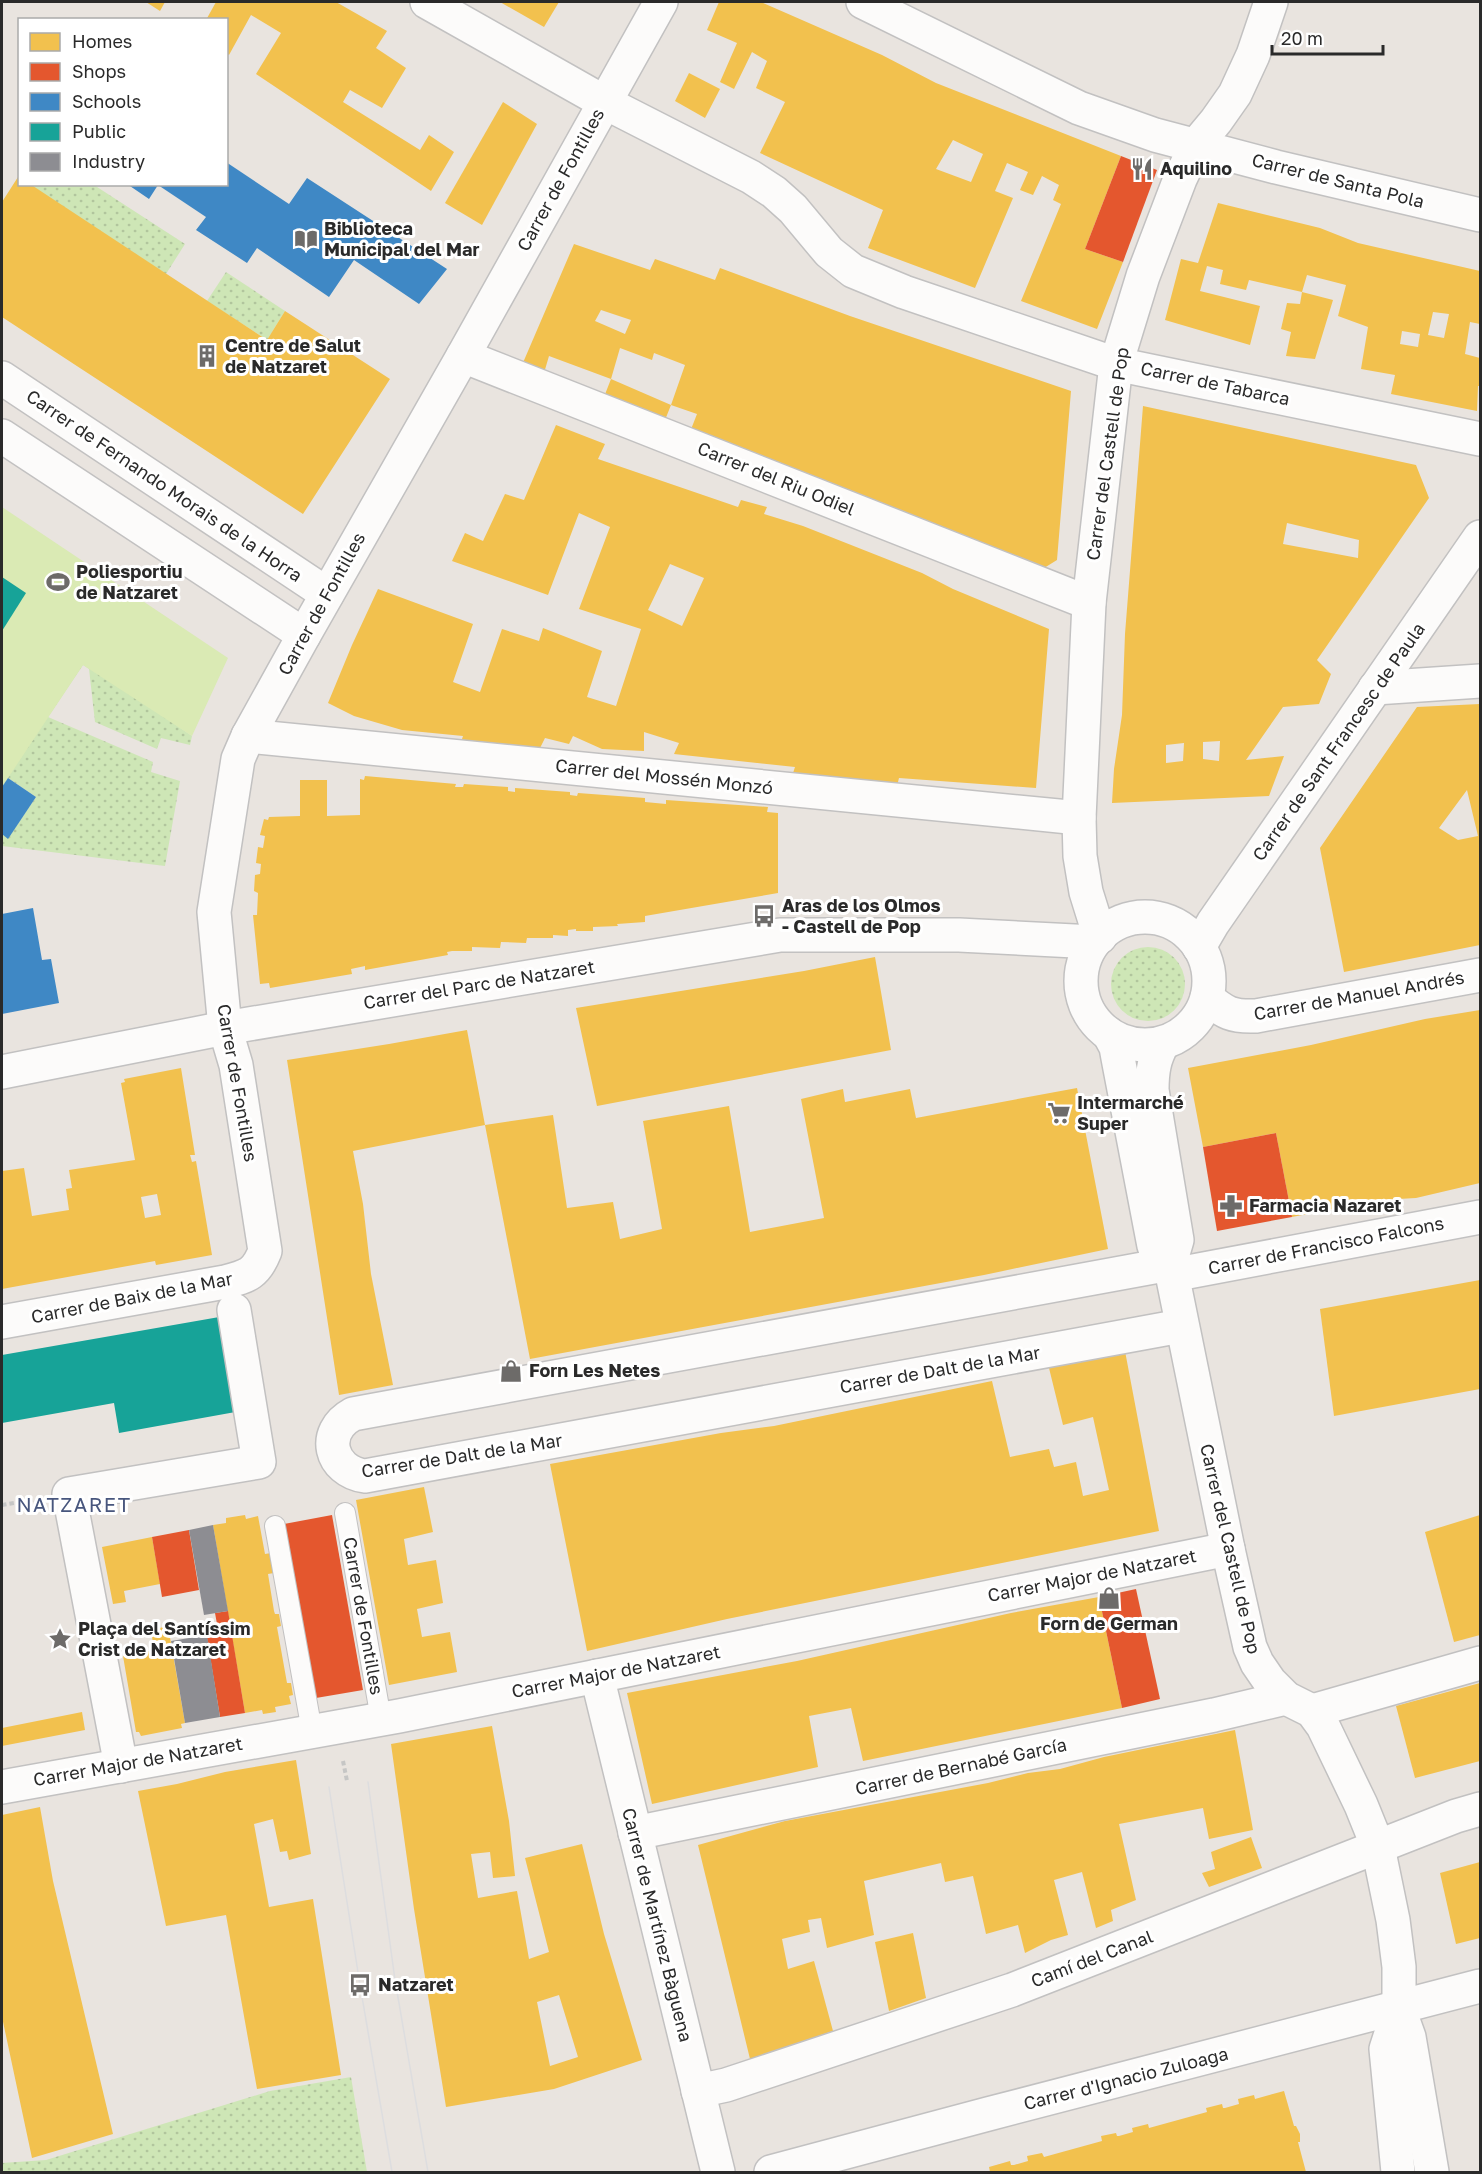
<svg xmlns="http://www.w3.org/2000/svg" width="1482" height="2174" font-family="'Golos Text',sans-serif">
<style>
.grass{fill:url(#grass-dots)}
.pitch{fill:#daeab4}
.homes{fill:#f2c14e;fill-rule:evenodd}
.shops{fill:#e4572e}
.schools{fill:#3f88c5}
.public{fill:#17a398}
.industry{fill:#8d8d92}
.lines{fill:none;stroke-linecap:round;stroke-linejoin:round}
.lane-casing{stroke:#c2c1c1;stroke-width:22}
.street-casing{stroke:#c2c1c1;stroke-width:36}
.path{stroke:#c6c6c5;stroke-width:4;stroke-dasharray:4.5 3;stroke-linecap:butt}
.lane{stroke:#fcfbfa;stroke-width:20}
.street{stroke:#fcfbfa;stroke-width:33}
.tram{stroke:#dddddf;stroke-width:1.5}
.labels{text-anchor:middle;stroke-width:6;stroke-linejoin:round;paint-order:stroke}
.poi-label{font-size:18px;font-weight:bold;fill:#2a2a2a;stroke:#fff;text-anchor:start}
.street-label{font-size:18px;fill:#2a2a2a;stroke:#fff}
.neighbourhood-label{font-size:20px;letter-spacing:1.5px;fill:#48567d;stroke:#fff}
</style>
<defs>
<pattern id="grass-dots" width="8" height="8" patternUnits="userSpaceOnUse" patternTransform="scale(1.5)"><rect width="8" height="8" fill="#cee6b6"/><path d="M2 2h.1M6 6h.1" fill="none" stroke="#b1c59d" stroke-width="1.8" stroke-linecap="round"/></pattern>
</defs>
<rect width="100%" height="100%" fill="#e9e4df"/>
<g class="grass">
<path d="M30,185H94L185,244L166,274Z"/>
<path d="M226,272L285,311L267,340L207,301Z"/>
<path d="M59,643L192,736L190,745L161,738L157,749L95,722L89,669L83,665L48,717L153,762L151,772L180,781L165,866L2,846V834L8,838L36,797L8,778L2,787V674Z"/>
<circle cx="1148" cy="984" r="37"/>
<path d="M351,2077L367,2172H2V2163L46,2160L270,2091Z"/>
</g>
<path class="pitch" d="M2,507L228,658L192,736L83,665L2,787Z"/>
<g class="homes">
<path d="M146,2H165L160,11Z"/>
<path d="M216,2H336L387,31L376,48L406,68L382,108L350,90L343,102L420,150L429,135L454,152L431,191L256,74L281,33L251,15L229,55L226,53V20H206Z"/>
<path d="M500,2H559L544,27Z"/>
<path d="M719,2H761L882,55L936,83L1121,156L1085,249L1123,262L1097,329L1021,301L1061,204L1053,200L1059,185L1042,176L1033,195L1020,190L1028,172L1007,163L995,191L1013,198L975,288L868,248L883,210L760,153L785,102L756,88L767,61L752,52L734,89L720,82L737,43L707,30ZM953,140L983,154L971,182L936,169Z"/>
<path d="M689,73L720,89L705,118L675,101Z"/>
<path d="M503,102L537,124L482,225L445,203Z"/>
<path d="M18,177L20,184H30L267,340L285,311L390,379L303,514L2,317V202Z"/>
<path d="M1218,203L1320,228L1358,243L1480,271V324L1470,322L1465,354L1480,358V386H1478L1477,411L1391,394L1395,375L1361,369L1368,327L1338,316L1346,285L1307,275L1302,292L1249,280L1246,290L1220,284L1223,270L1207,266L1200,291L1260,306L1250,345L1165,320L1181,259L1198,263ZM1433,312L1449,314L1444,338L1428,335ZM1402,331L1420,334L1418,347L1400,344Z"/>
<path d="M574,244L650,270L655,259L715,280L720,268L850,316L1071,391L1057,560L1036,573L688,437L697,414L671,405L663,425L602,402L611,379L671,405L685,365L654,353L652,360L620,348L611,379L549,356L544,373L522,365ZM601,310L631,320L625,334L595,321Z"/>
<path d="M1302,292L1333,300L1315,359L1286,356L1291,332L1281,329L1287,303L1300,304Z"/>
<path d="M1143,406L1416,465L1429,498L1317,660L1331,674L1319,704L1283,707L1246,760L1284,756L1269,796L1112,803L1114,769L1122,715L1125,634ZM1287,523L1359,540L1358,558L1283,544ZM1220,741L1219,761L1203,759V742ZM1184,743L1183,761L1166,763V745Z"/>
<path d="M556,425L605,444L598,459L738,507L741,500L767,507L764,514L803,526L922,573L953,589L1049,629L1036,788L899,778L896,790L871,786L793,773L795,767L674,754L679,743L644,732V751L602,749L573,736L569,744L545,738L540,748L461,742L463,736L402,730L354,716L328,703L352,645L378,589L473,624L453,682L480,692L502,629L539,641L543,628L602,651L587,697L616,706L641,629L579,609L610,527L579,513L548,595L452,561L465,533L483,541L505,494L524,500ZM670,564L704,578L682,626L648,610Z"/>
<path d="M1480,704V945L1344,972L1320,848L1417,707ZM1467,790L1478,836L1458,840L1439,828Z"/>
<path d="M365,776L456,784L455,787H463L464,784L508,787V791L515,792V788L570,792V795L577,796L578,793L645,798V802L666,804V800L768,807L767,812L778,813V893L645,916V922L617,924L618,926L593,927V931H576V929L568,930V936L553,935V938H527L526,943L501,942L500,948L472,947V951H452L447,952L448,955L365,970V966L351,969L352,974L270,988L269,983L260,984L253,915H257L258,893L254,891L255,875L260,874L261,864L256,863L258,847L263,848L265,836L260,835L264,819L268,820L269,817L300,816V780H327V816L360,815V779L364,780Z"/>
<path d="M875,957L891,1050L597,1106L576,1008L804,971Z"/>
<path d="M1480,1010V1183L1416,1198L1380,1200L1292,1217L1276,1133L1203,1147L1188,1068L1311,1045L1425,1019Z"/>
<path d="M467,1030L485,1125L353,1151L363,1204L371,1274L393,1385L339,1395L287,1060L389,1044Z"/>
<path d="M181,1068L195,1155H190L192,1162L196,1161L212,1255L156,1265L155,1261L2,1289V1171L24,1168L32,1216L69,1210L66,1189L72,1188L69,1170L135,1160L121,1083L125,1082L124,1079ZM157,1194L161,1215L145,1218L141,1197Z"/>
<path d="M1077,1088L1108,1249L984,1275L530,1359L485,1125L553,1115L567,1208L613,1202L620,1239L662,1229L643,1121L729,1106L750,1232L824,1218L801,1099L843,1089L845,1102L910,1089L916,1118Z"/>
<path d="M1480,1280V1389L1334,1416L1320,1309Z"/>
<path d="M1125,1351L1159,1531L727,1619L587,1651L550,1464L721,1433L774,1426L992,1381L1010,1457L1049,1449L1054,1467L1076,1462L1083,1496L1109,1490L1093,1417L1063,1425L1049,1368Z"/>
<path d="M424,1487L433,1532L404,1539L408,1565L436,1560L443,1603L417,1609L422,1637L450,1632L457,1672L389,1685L356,1500Z"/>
<path d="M245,1515L246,1519L258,1516L265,1554L271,1553L274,1573L268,1574L274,1611L275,1614H279L281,1626L277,1627L287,1683H291L293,1695L289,1696L291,1704L275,1707L276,1712L263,1714L262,1710L245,1713L213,1525L226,1523V1518Z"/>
<path d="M1480,1515V1635L1454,1642L1425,1532Z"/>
<path d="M152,1537L160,1584L124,1591L126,1602L113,1604L102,1547Z"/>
<path d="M1099,1597L1122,1708L863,1761L851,1708L809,1716L818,1767L652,1804L627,1693L797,1661L1011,1613Z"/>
<path d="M168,1626L185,1723L181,1724L182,1728L141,1736L139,1732H136L123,1656L154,1650L151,1630Z"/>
<path d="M1480,1683V1761L1415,1778L1396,1706Z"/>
<path d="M82,1712L85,1730L2,1746V1728Z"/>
<path d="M492,1726L509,1821L515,1876L493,1878L490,1852L471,1854L478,1898L517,1891L529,1959L549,1952L525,1858L582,1844L604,1934L642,2060L554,2089L446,2107L414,1909L391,1744ZM559,1995L578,2057L550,2066L537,2002Z"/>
<path d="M1235,1730L1253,1830L1209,1839L1203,1808L1119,1824L1136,1900L1111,1910L1113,1921L1096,1928L1082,1872L1054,1880L1068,1935L1051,1940L1025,1953L1018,1925L986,1934L973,1876L945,1882L941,1863L864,1881L874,1935L827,1948L821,1918L808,1920L810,1932L782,1939L788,1969L814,1961L833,2031L750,2059L698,1845L785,1821L988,1783L1028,1773L1060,1769L1104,1757Z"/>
<path d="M296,1760L311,1854L289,1860L287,1851L280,1852L273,1819L254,1824L269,1907L313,1899L341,2075L257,2089L226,1915L166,1926L138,1791L177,1784L225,1772Z"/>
<path d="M40,1807L53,1881L113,2134L32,2158L2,2017V1815Z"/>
<path d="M1251,1837L1262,1868L1209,1887L1202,1873L1215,1869L1211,1852Z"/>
<path d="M1480,1862V1938L1456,1944L1440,1873Z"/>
<path d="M913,1933L926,1998L889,2011L875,1942Z"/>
<path d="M1284,2091L1294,2126H1296L1300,2134V2142H1298L1306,2172H990L989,2167L1010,2161L1011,2165H1014L1028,2161L1027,2156L1042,2153L1044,2157L1102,2141L1101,2136L1116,2133L1117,2136H1119L1133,2132L1132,2128L1148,2124L1149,2128L1207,2112L1206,2108L1222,2104L1223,2108H1225L1239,2104L1238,2099L1254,2095L1255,2099Z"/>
</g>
<g class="shops">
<path d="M1121,156L1157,170L1123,262L1085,249Z"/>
<path d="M1276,1133L1292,1217L1217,1231L1203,1147Z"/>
<path d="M332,1515L363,1690L316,1698L284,1524Z"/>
<path d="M189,1530L199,1590L162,1597L152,1537Z"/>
<path d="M1136,1589L1160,1699L1122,1708L1099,1597Z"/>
<path d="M228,1611L245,1713L220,1717L205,1626L217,1624L215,1613Z"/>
</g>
<g class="schools">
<path d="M226,162L289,204L307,178L447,269L419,304L354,260L329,297L257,248L247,263L196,230L206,217L158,185L149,199L127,184H226Z"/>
<path d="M8,778L36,797L8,839L2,834V787Z"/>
<path d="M33,908L42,960L51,959L59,1003L2,1014V914Z"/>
</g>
<g class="public">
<path d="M2,577L26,593L2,631Z"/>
<path d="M225,1316L241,1411L119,1433L114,1403L2,1423V1355Z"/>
</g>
<g class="industry">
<path d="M213,1525L228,1611L204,1615L189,1530Z"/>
<path d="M207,1635L220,1717L185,1723L171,1641Z"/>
</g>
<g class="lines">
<g class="lane-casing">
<g id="lane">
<path d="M345,1513L381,1719"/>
<path d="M275,1526L312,1731"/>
</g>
</g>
<g class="street-casing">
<g id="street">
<path d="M427,2L604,102L751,177L774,192L793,209L829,252L853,271L904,292L1116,364L1480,439"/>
<path d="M863,2L1079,108L1155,135L1276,167L1480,215"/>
<path d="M463,356L1089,603"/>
<path d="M2,378L327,594"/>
<path d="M2,436L304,635"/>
<path d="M1375,688L1480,681"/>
<path d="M248,736L1079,818"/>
<circle cx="1145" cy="981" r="64"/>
<path d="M1100,937L1086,892L1080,856L1079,818L1089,603L1116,364L1143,276L1180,179L1196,145L1216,121L1235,94L1253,55L1271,2"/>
<path d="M1199,947L1213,923L1480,537"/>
<path d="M1207,998C1225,1013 1232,1017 1256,1016L1480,975"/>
<path d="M1109,1034L1116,1047L1118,1058L1154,1246L1170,1264"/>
<path d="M1163,1043C1154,1059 1152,1071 1152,1090L1177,1240L1170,1264L1228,1549L1250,1647L1257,1663L1270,1682L1286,1698L1312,1711L1323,1726L1361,1805L1378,1847L1393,1920L1399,1967V2009L1386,2049L1398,2172"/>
<path d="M2,1072L225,1028L780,935H959L1094,942"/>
<path d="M1170,1264L353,1414C320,1432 330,1471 365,1476L1181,1326"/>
<path d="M1172,1275L1480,1217"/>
<path d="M2,1322L225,1282C248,1276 256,1274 265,1251L236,1065L225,1028L214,912L238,759L248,736L304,635L463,356L661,2"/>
<path d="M597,1676L718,2172"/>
<path d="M1312,1711L1480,1663"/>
<path d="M121,1766L69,1494L259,1462L234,1310"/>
<path d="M2,1787L399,1716L1228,1549"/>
<path d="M635,1833L1214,1715L1286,1698"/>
<path d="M1399,2009L1409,2037L1432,2172"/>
<path d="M698,2091L726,2085L1012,1990L1456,1816L1480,1809"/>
<path d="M771,2172L988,2114L1480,1986"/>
</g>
</g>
<g class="path">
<path d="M2,1505L33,1500"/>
<path d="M343,1761L347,1781"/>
</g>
<use href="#lane" class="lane"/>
<use href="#street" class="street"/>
<g class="tram">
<path d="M368,1782L395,1980L428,2172"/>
<path d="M329,1787L360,1985L392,2172"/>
</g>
</g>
<defs>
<g id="restaurant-bare" transform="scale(1.8)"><path d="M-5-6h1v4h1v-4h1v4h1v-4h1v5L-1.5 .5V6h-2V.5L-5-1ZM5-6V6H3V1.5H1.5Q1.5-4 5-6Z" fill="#6d6b69" stroke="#fff" stroke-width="2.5" paint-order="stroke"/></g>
<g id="library-bare" transform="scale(1.8)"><path d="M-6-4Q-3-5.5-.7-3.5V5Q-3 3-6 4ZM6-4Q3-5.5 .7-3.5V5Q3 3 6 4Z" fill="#6d6b69" stroke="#fff" stroke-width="2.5" paint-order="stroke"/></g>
<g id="building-bare" transform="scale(1.8)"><path d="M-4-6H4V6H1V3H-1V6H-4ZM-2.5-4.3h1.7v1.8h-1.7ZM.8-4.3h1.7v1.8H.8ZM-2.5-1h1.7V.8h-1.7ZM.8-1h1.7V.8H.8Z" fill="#6d6b69" stroke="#fff" stroke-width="2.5" paint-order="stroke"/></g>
<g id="stadium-bare" transform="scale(1.8)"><path d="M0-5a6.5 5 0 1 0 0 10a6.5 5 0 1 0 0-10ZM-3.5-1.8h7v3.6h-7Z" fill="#6d6b69" stroke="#fff" stroke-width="2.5" paint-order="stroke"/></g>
<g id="bus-bare" transform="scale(1.8)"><path d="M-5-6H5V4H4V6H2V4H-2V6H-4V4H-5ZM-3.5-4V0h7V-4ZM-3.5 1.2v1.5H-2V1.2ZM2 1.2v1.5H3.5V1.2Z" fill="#6d6b69" stroke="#fff" stroke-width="2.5" paint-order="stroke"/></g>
<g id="supermarket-bare" transform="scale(1.8)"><path d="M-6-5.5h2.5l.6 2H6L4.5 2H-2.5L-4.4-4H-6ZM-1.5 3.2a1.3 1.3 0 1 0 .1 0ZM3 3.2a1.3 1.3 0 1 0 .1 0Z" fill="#6d6b69" stroke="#fff" stroke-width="2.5" paint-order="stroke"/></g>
<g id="pharmacy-bare" transform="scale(1.8)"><path d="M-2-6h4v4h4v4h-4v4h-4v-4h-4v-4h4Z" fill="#6d6b69" stroke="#fff" stroke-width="2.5" paint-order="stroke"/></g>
<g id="shop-bare" transform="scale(1.8)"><path d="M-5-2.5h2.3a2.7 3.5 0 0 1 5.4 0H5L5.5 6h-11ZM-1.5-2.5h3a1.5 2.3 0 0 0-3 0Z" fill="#6d6b69" stroke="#fff" stroke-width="2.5" paint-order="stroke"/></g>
<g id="sight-bare" transform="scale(1.8)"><path d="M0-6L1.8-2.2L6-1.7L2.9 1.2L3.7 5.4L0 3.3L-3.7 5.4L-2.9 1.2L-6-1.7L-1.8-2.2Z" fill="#6d6b69" stroke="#fff" stroke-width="2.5" paint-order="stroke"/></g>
</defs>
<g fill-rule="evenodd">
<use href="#restaurant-bare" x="1142" y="169"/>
<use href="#library-bare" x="306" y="239"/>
<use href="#building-bare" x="207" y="356"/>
<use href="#stadium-bare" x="58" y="582"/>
<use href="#bus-bare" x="764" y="916"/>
<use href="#supermarket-bare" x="1059" y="1113"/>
<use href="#pharmacy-bare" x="1231" y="1206"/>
<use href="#shop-bare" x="511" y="1371"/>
<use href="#shop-bare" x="1109" y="1598"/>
<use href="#sight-bare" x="60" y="1639"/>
<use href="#bus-bare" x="360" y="1985"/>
</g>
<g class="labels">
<g class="poi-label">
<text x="1160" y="175">Aquilino</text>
<text x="324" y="235">Biblioteca<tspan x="324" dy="21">Municipal del Mar</tspan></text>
<text x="225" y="352">Centre de Salut<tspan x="225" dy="21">de Natzaret</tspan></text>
<text x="76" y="578">Poliesportiu<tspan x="76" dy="21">de Natzaret</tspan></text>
<text x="782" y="912">Aras de los Olmos<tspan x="782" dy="21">- Castell de Pop</tspan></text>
<text x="1077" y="1109">Intermarché<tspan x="1077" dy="21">Super</tspan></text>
<text x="1249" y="1212">Farmacia Nazaret</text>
<text x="529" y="1377">Forn Les Netes</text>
<text x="1109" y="1630" text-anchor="middle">Forn de German</text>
<text x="78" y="1635">Plaça del Santíssim<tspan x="78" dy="21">Crist de Natzaret</tspan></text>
<text x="378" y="1991">Natzaret</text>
</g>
<g class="street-label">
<text transform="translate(561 180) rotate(-61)" y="6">Carrer de Fontilles</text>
<text transform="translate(1338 181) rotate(14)" y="6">Carrer de Santa Pola</text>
<text transform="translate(1215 384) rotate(12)" y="6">Carrer de Tabarca</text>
<text transform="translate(1108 454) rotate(-82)" y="6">Carrer del Castell de Pop</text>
<text transform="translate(776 479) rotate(22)" y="6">Carrer del Riu Odiel</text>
<text transform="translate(164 486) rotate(34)" y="6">Carrer de Fernando Morais de la Horra</text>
<text transform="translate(322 604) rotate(-61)" y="6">Carrer de Fontilles</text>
<text transform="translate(1339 742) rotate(-55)" y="6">Carrer de Sant Francesc de Paula</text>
<text transform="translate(664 777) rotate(6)" y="6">Carrer del Mossén Monzó</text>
<text transform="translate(479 985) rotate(-9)" y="6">Carrer del Parc de Natzaret</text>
<text transform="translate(1359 996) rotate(-10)" y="6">Carrer de Manuel Andrés</text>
<text transform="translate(237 1083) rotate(80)" y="6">Carrer de Fontilles</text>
<text transform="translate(1326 1246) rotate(-11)" y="6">Carrer de Francisco Falcons</text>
<text transform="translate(132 1298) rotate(-11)" y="6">Carrer de Baix de la Mar</text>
<text transform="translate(940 1370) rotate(-10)" y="6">Carrer de Dalt de la Mar</text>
<text transform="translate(462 1456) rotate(-9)" y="6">Carrer de Dalt de la Mar</text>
<text transform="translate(1230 1549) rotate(77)" y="6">Carrer del Castell de Pop</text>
<text transform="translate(1092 1576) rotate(-11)" y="6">Carrer Major de Natzaret</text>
<text transform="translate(363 1616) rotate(80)" y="6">Carrer de Fontilles</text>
<text transform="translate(616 1672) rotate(-11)" y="6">Carrer Major de Natzaret</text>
<text transform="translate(138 1762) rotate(-10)" y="6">Carrer Major de Natzaret</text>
<text transform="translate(961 1767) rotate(-12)" y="6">Carrer de Bernabé García</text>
<text transform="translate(657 1925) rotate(76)" y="6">Carrer de Martínez Bàguena</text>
<text transform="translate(1092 1959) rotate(-21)" y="6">Camí del Canal</text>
<text transform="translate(1126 2079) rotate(-14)" y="6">Carrer d'Ignacio Zuloaga</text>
</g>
<g class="neighbourhood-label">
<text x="74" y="1512">NATZARET</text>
</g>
</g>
<rect width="1482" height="2174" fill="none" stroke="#2a2a2a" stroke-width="6"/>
<rect x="18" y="18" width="210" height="168" fill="#ffffff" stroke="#aaaaaa" stroke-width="1.5"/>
<rect x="30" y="33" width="30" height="18" fill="#f2c14e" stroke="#aaaaaa" stroke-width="1.5"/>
<text x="72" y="48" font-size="18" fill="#2a2a2a">Homes</text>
<rect x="30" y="63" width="30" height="18" fill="#e4572e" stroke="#aaaaaa" stroke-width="1.5"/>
<text x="72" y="78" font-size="18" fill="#2a2a2a">Shops</text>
<rect x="30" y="93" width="30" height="18" fill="#3f88c5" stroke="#aaaaaa" stroke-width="1.5"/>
<text x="72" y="108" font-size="18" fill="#2a2a2a">Schools</text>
<rect x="30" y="123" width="30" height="18" fill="#17a398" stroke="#aaaaaa" stroke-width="1.5"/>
<text x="72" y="138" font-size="18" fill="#2a2a2a">Public</text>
<rect x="30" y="153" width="30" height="18" fill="#8d8d92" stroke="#aaaaaa" stroke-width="1.5"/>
<text x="72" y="168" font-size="18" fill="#2a2a2a">Industry</text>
<path d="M1272 45v9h111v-9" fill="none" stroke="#2a2a2a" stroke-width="3"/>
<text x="1281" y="45" font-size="18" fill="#2a2a2a" stroke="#ffffff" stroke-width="4.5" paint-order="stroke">20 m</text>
</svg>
